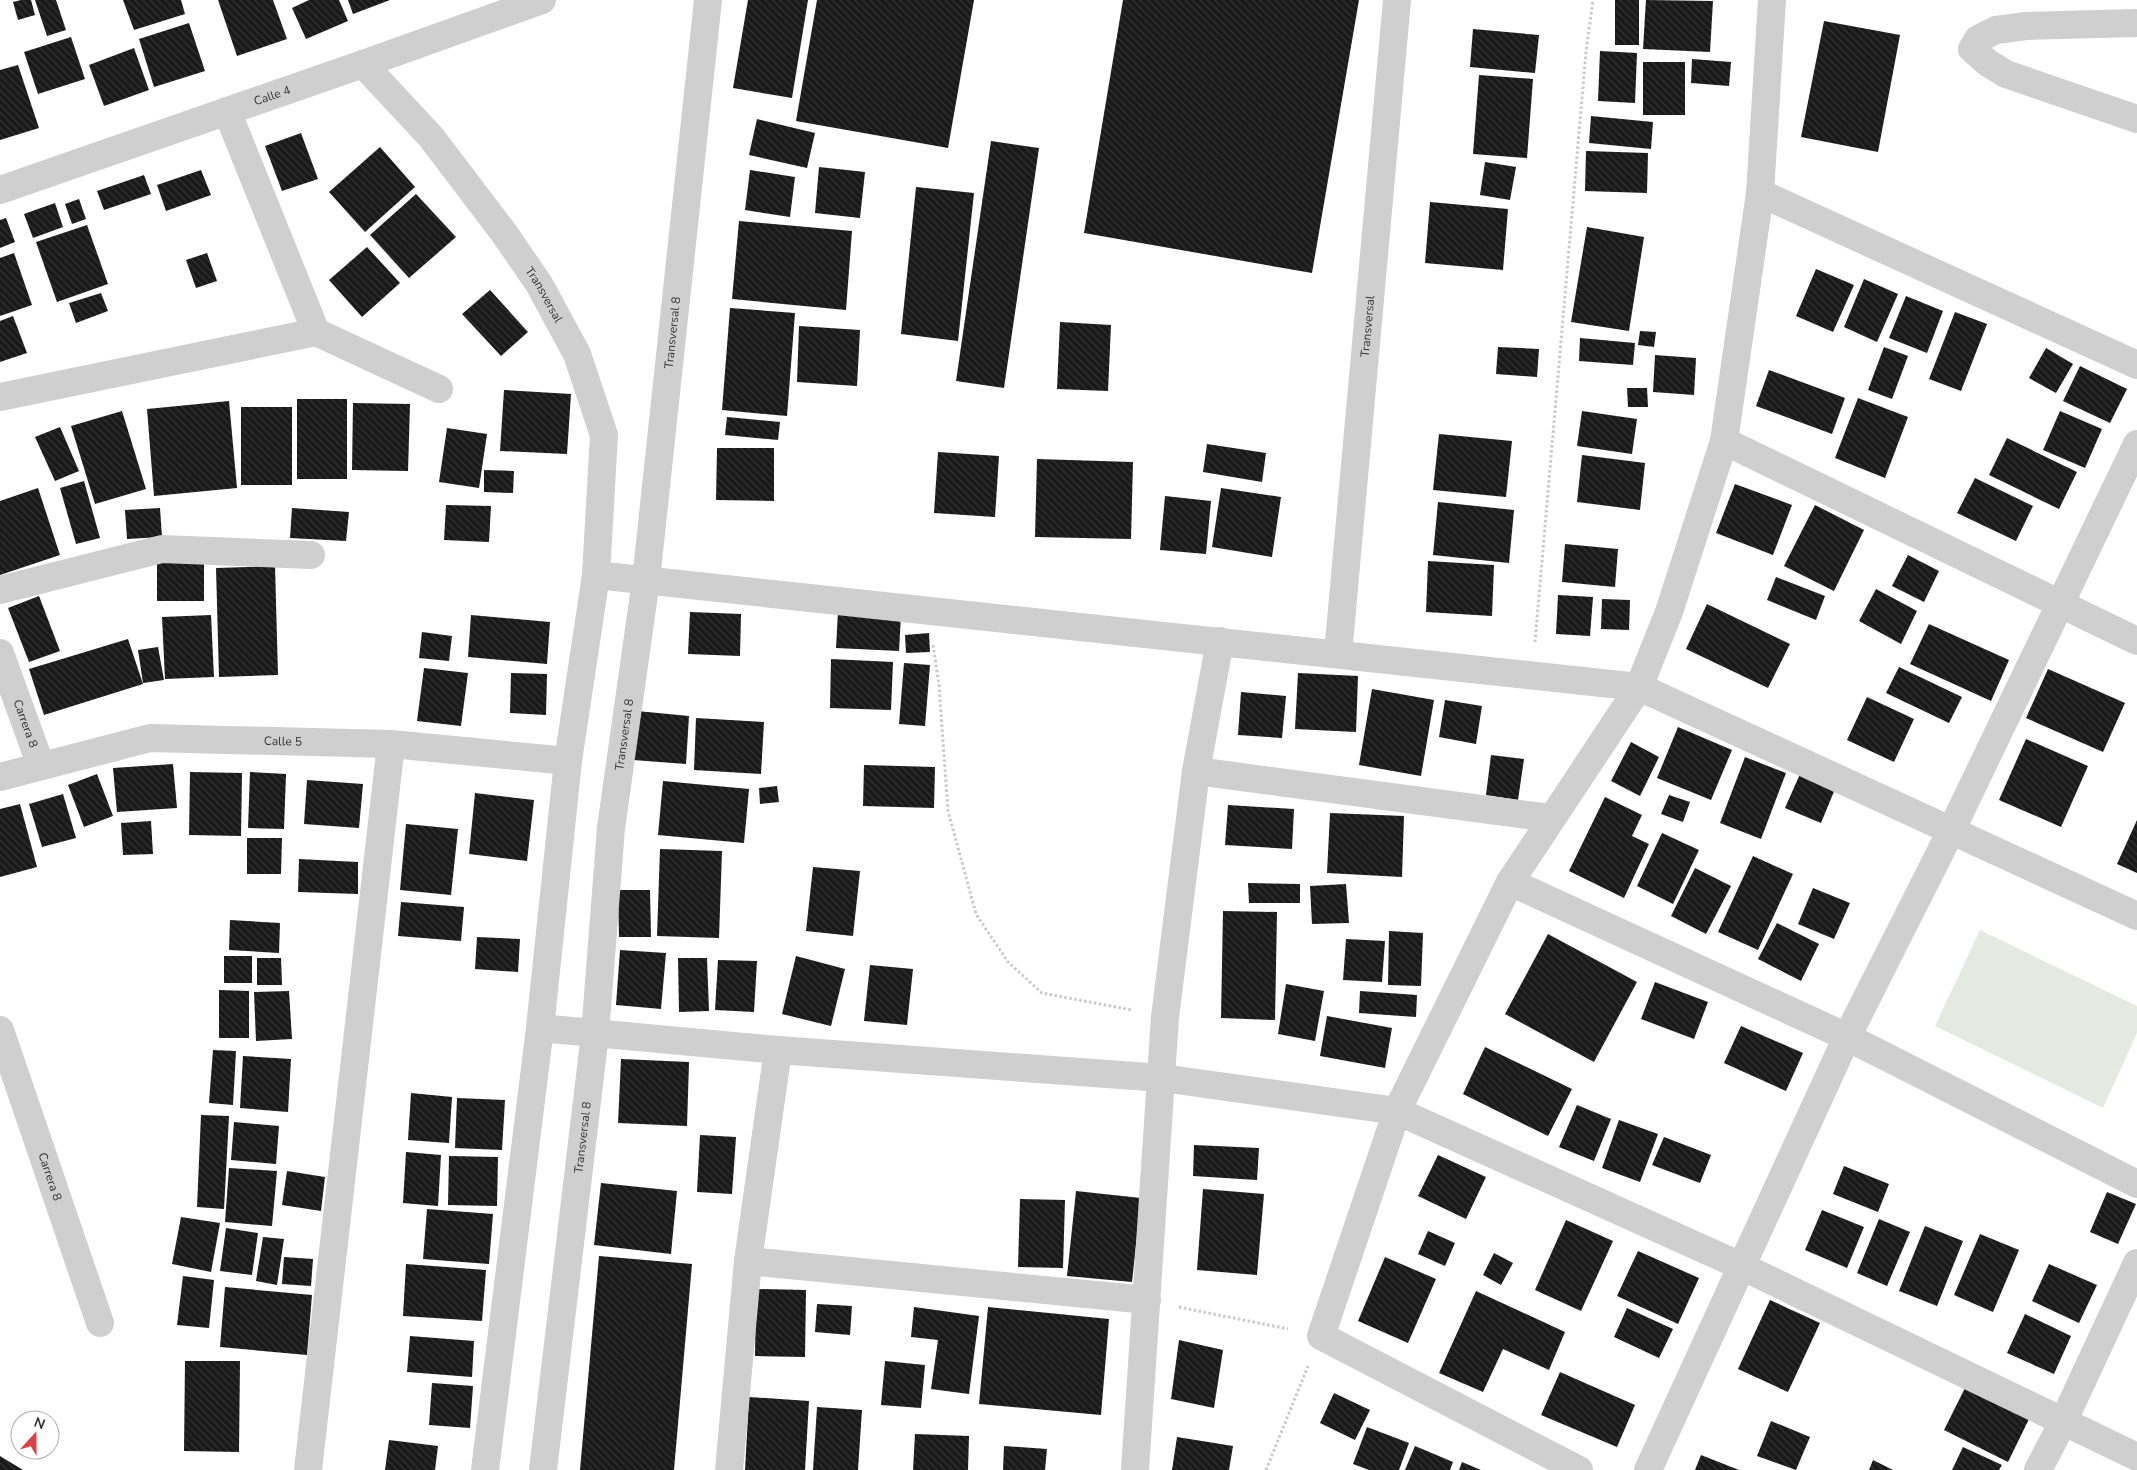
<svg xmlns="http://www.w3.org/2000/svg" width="2137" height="1470" font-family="'Nunito Sans',sans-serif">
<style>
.pitch{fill:#e4eadf}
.building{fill:url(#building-back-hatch)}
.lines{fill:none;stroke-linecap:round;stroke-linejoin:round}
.path{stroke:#c9c9c9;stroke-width:3;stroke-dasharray:2.5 2.5;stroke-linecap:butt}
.minor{stroke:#cfcfcf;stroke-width:28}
.labels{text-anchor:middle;stroke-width:5;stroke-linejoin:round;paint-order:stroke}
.street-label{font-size:12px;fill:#323232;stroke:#fff}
</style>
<defs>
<pattern id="building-back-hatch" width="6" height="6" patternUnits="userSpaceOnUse" patternTransform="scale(1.25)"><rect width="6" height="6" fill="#191919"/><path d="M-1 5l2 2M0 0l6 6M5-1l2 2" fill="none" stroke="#323232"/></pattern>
</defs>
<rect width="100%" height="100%" fill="#fff"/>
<path class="pitch" d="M1980,930L2137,1006V1033L2103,1108L1935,1026Z"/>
<g class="building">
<path d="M21,0H31L35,15L18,20L13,2Z"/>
<path d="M35,0H56L66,30L47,36Z"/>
<path d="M123,0H181L185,14L134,30Z"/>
<path d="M218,0H273L287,39L237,56Z"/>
<path d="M309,0H339L348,21L306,39L292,8Z"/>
<path d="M348,0H390L353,14Z"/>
<path d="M748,0H808L792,98L733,88Z"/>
<path d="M817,0H974L948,148L796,121Z"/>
<path d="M1123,0H1359L1312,273L1084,233Z"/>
<rect x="1615" y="0" width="24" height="45"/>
<path d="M1646,0L1713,1L1710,52L1643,49Z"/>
<path d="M1824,21L1900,35L1878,152L1801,137Z"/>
<path d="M189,23L205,71L154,87L139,39Z"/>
<path d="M1473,29L1539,35L1535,73L1470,67Z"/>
<path d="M71,37L85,79L38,94L24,52Z"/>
<path d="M134,48L149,90L104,106L89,65Z"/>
<path d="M1600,51L1637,53L1635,103L1598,101Z"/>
<path d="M1692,59L1731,62L1729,86L1691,83Z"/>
<rect x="1643" y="62" width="42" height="53"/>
<path d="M18,65L39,128L0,140V70Z"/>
<path d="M1479,75L1533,79L1527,158L1473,154Z"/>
<path d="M1591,116L1653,122L1651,149L1589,143Z"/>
<path d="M757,119L815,133L807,168L749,155Z"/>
<path d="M301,133L318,179L282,191L265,146Z"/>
<path d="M991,141L1039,148L1004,388L956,381Z"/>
<path d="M380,147L415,187L365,232L329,192Z"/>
<path d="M1586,151L1648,153L1647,193L1585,191Z"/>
<path d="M1485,162L1516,167L1510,200L1480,195Z"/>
<path d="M819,167L865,172L860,218L815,213Z"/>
<path d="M201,170L211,195L166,211L157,185Z"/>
<path d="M750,170L795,177L790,217L745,210Z"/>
<path d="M144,175L151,194L104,210L97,191Z"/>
<path d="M916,187L974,193L958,341L901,334Z"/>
<path d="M416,194L456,237L409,278L370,235Z"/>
<path d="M79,199L86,219L72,224L65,204Z"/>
<path d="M1430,202L1508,209L1503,270L1425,263Z"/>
<path d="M55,203L63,227L33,238L24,214Z"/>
<path d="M6,218L15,242L0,248V220Z"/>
<path d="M739,221L852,231L846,310L732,299Z"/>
<path d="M87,225L108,284L57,302L36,242Z"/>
<path d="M1587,227L1644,237L1629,331L1571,322Z"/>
<path d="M367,247L400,283L362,317L329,280Z"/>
<path d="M14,253L32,305L0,316V258Z"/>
<path d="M207,253L217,281L196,288L186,260Z"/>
<path d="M1816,269L1854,285L1833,332L1796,316Z"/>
<path d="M1864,279L1898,294L1877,342L1844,327Z"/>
<path d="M490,290L528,332L501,356L462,314Z"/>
<path d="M101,293L108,311L76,323L69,303Z"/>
<path d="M1906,296L1943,311L1927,353L1889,338Z"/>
<path d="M730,308L795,313L787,416L722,410Z"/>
<path d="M1955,312L1987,324L1961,391L1929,379Z"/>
<path d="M13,316L27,353L0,362V321Z"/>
<path d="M1060,322L1111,325L1108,391L1057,389Z"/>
<path d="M799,326L860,330L857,386L797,382Z"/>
<path d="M1640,331L1656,332L1654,347L1638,345Z"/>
<path d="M1580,338L1635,343L1633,365L1579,361Z"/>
<path d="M1498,347L1539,349L1537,377L1496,374Z"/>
<path d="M1884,347L1908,356L1892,399L1868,390Z"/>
<path d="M2046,348L2073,364L2056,393L2029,378Z"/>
<path d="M1655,355L1696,358L1694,395L1653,392Z"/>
<path d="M2080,366L2127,389L2110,423L2063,401Z"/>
<path d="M1769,370L1845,398L1832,434L1756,406Z"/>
<path d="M1627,388H1647L1648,407H1628Z"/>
<path d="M504,390L571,394L567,454L500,451Z"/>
<path d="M1858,398L1908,417L1885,478L1835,458Z"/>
<rect x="297" y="399" width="50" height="80"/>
<path d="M229,401L237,488L154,496L147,409Z"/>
<path d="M353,403L410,404L408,471L352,470Z"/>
<rect x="241" y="407" width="51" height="78"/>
<path d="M122,411L146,489L95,504L71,426Z"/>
<path d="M1582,411L1637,419L1632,454L1577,446Z"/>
<path d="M2060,411L2102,429L2085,468L2043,450Z"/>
<path d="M727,417L780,422L778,440L725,435Z"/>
<path d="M60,427L79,471L55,481L35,437Z"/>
<path d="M447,428L487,434L479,488L439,482Z"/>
<path d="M1439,434L1512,441L1506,497L1433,490Z"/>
<path d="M2007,438L2077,472L2059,509L1989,475Z"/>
<path d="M1207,444L1266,453L1262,482L1203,472Z"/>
<path d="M717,448H774V501L716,500Z"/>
<path d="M938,452L999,456L995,517L934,513Z"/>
<path d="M1582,455L1645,463L1640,510L1577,502Z"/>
<path d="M1037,459L1133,462L1131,539L1035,537Z"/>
<path d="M484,470L514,471L513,493L484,492Z"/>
<path d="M1975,478L2033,506L2016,541L1957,513Z"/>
<path d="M84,481L100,538L76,544L60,488Z"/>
<path d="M1735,484L1792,505L1773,555L1716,533Z"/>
<path d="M38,488L60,555L0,575V501Z"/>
<path d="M1221,488L1281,497L1272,557L1212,547Z"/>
<path d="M1165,496L1211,501L1206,554L1160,550Z"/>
<path d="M1438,502L1514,510L1509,563L1433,555Z"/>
<path d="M446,505L491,506L489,542L444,540Z"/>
<path d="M1815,505L1864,530L1834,591L1784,566Z"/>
<path d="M160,508L162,537L127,539L125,510Z"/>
<path d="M292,508L349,512L346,541L290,538Z"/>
<path d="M1565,544L1618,549L1615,587L1562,582Z"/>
<path d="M1908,555L1939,571L1924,602L1892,586Z"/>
<path d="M1428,561L1494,565L1492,616L1426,612Z"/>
<rect x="157" y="562" width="47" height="39"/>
<path d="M275,566L278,675L219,677L216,568Z"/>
<path d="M1776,577L1825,596L1816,620L1767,600Z"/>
<path d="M1876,589L1917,611L1901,644L1859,621Z"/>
<path d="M1558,595L1593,597L1590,636L1556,634Z"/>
<path d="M39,596L60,651L29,662L8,608Z"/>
<path d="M1602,599L1630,600L1629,630L1601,629Z"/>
<path d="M1707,604L1790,644L1768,688L1686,649Z"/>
<path d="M838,611L901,615L899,651L836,648Z"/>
<path d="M690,612L741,614L740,656L688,654Z"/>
<path d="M211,615L214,677L165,679L162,617Z"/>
<path d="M471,615L550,622L547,664L468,657Z"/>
<path d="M1929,624L2009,660L1991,701L1910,664Z"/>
<path d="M422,632L452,636L449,661L419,658Z"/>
<path d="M929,633L930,652L906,653L905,635Z"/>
<path d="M128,639L143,684L44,715L29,669Z"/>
<path d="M158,647L164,680L143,683L138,650Z"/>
<path d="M831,659L893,662L891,710L830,708Z"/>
<path d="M904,663L930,665L925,726L899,724Z"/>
<path d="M1899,667L1962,697L1949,723L1886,693Z"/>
<path d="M424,668L468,673L461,726L417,721Z"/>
<path d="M2048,669L2125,703L2103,752L2026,718Z"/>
<path d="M511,673L547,674L546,715L510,713Z"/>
<path d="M1298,673L1358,676L1356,732L1295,729Z"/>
<path d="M1372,689L1434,700L1421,776L1359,765Z"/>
<path d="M1241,692L1286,696L1282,738L1238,735Z"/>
<path d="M1867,697L1914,719L1894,762L1847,740Z"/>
<path d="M1445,700L1482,706L1476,744L1439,737Z"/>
<path d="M637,711L689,716L686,764L633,760Z"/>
<path d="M696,718L764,722L761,774L694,770Z"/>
<path d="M1678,727L1732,750L1711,800L1657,778Z"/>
<path d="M2026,739L2088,766L2061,827L1999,800Z"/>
<path d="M1631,742L1659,757L1640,796L1611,781Z"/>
<path d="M1491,755L1524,759L1518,800L1486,795Z"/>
<path d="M1745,757L1786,773L1761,839L1720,823Z"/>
<path d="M173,764L177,808L117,812L113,768Z"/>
<path d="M864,765L935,767L934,808L863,806Z"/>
<path d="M190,772L242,773L241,836L189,835Z"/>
<path d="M250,772L286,774L284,829L248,828Z"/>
<path d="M97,774L113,816L84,827L68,785Z"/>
<path d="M1800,774L1835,789L1821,823L1785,808Z"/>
<path d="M307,780L363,784L359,828L304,824Z"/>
<path d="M663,781L749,789L744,843L658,835Z"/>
<path d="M777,786L779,802L760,804L759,788Z"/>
<path d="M475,793L534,800L527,861L469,854Z"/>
<path d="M63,794L76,838L42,847L29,804Z"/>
<path d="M1669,795L1690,802L1683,822L1661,814Z"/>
<path d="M1605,797L1642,815L1632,836L1649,844L1624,898L1569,871Z"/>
<path d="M20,804L37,867L0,877V809Z"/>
<path d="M1228,805L1294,809L1292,849L1225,845Z"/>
<path d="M1330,813L1404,816L1402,877L1327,873Z"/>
<path d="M2137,820V873L2117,864Z"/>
<path d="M151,821L153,854L123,855L121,823Z"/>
<path d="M406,824L458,829L451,895L400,890Z"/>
<path d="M1662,833L1699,850L1673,904L1637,886Z"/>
<path d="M247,838H282L281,874H247Z"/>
<path d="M660,849L722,851L719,938L657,936Z"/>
<path d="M1753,856L1793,874L1758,950L1718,932Z"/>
<path d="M299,859L358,862V894L298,892Z"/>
<path d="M813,867L860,871L853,936L806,931Z"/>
<path d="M1695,868L1731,886L1706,934L1671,916Z"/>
<path d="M1248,883L1300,884V903H1249Z"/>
<path d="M1346,884L1349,923L1312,924L1310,886Z"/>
<path d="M1813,888L1850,903L1834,939L1798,924Z"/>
<path d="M618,890H650L651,937H619Z"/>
<path d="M401,902L464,907L461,941L398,936Z"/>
<path d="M1223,911L1277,912L1275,1020L1221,1018Z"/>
<path d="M230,920L280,923L279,953L229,950Z"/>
<path d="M1777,923L1819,944L1801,981L1758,959Z"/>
<path d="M1389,931L1423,933L1421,986L1388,985Z"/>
<path d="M1548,934L1637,982L1594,1062L1505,1014Z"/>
<path d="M477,937L520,939L518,972L475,969Z"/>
<path d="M1346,939L1385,941L1382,982L1343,980Z"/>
<path d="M620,950L666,953L661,1009L616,1005Z"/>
<rect x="224" y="956" width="28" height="27"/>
<path d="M796,956L845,969L831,1026L782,1014Z"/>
<path d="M257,958H281L282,985H257Z"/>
<path d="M678,958H707L709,1011L679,1012Z"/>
<path d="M718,960L757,961L754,1012L715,1010Z"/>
<path d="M870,965L913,969L907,1025L864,1021Z"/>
<path d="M1655,982L1708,1002L1694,1039L1641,1019Z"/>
<path d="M1286,984L1324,991L1315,1041L1278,1034Z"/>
<path d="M219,990L249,991V1038H219Z"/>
<path d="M289,991L292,1039L256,1041L254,992Z"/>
<path d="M1360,991L1417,995L1416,1017L1359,1013Z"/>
<path d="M1327,1016L1392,1028L1385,1068L1320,1056Z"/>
<path d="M1741,1026L1803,1053L1786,1091L1724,1063Z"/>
<path d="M1485,1047L1572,1089L1548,1136L1463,1094Z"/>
<path d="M213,1050L236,1051L233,1105L209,1103Z"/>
<path d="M243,1056L291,1059L288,1112L240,1108Z"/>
<path d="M621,1059L689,1062L687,1126L618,1123Z"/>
<path d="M411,1093L452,1097L449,1143L408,1140Z"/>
<path d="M457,1098L505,1100L502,1150L455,1148Z"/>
<path d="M1577,1105L1611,1119L1594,1161L1559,1147Z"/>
<path d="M201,1115L229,1116L224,1209L197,1207Z"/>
<path d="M1619,1120L1658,1134L1640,1182L1602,1168Z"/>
<path d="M234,1122L279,1126L276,1164L231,1160Z"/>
<path d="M700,1135L736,1137L732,1194L697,1192Z"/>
<path d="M1664,1137L1711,1155L1700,1183L1652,1165Z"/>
<path d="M1194,1145L1259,1148L1257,1180L1193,1176Z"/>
<path d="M406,1152L441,1155L438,1206L403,1203Z"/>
<path d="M1438,1155L1486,1177L1466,1219L1418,1196Z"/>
<path d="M449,1156L498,1157L497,1206L448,1205Z"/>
<path d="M1844,1166L1889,1184L1878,1212L1833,1194Z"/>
<path d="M229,1168L277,1171L272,1226L225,1222Z"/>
<path d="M287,1171L325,1177L321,1211L282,1205Z"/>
<path d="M601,1183L677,1191L671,1254L594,1245Z"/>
<path d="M1203,1189L1264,1194L1257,1275L1197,1270Z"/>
<path d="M1076,1191L1141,1198L1132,1282L1067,1276Z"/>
<path d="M2107,1192L2136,1204L2118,1244L2090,1232Z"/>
<path d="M1020,1199L1065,1200L1063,1268L1018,1267Z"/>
<path d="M427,1209L493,1214L489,1264L423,1259Z"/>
<path d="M1822,1210L1864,1227L1847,1268L1805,1250Z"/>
<path d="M181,1217L220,1223L211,1272L172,1264Z"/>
<path d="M1879,1219L1910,1232L1887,1286L1857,1273Z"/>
<path d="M1566,1220L1613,1241L1581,1311L1535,1290Z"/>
<path d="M1925,1226L1963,1241L1937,1306L1899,1291Z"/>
<path d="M226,1228L258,1233L252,1275L220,1271Z"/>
<path d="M1428,1231L1455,1243L1445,1266L1418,1254Z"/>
<path d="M1980,1234L2019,1250L1993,1312L1954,1295Z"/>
<path d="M263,1237L284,1239L277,1285L256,1281Z"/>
<path d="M1638,1251L1699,1278L1678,1324L1617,1296Z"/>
<path d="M1494,1253L1513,1263L1501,1285L1483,1275Z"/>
<path d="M599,1256L692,1264L674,1470H580Z"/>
<path d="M284,1257L313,1259L311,1286L282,1284Z"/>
<path d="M1385,1257L1436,1279L1408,1343L1358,1321Z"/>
<path d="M406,1264L486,1270L482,1321L403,1316Z"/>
<path d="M2049,1264L2097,1285L2079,1323L2032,1301Z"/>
<path d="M183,1276L214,1280L209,1328L177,1325Z"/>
<path d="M225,1287L312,1295L307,1355L220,1347Z"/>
<path d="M756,1289L806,1290L805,1357L755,1356Z"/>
<path d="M1476,1291L1565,1332L1549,1370L1503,1349L1483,1392L1439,1373Z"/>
<path d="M1770,1300L1820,1323L1788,1392L1738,1369Z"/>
<path d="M817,1304L852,1306L850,1335L815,1332Z"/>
<path d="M914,1307L979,1316L969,1394L931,1389L938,1340L911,1337Z"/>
<path d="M988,1307L1109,1319L1101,1415L979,1404Z"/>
<path d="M1627,1308L1673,1329L1659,1358L1614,1337Z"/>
<path d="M2025,1314L2071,1336L2054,1374L2007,1353Z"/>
<path d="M410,1336L474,1341L472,1377L407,1372Z"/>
<path d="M1179,1340L1223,1350L1214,1408L1171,1399Z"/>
<path d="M185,1361H240L239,1452L184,1451Z"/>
<path d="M885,1361L925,1365L921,1408L881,1405Z"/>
<path d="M1560,1372L1635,1405L1617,1447L1541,1415Z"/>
<path d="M432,1383L473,1386L470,1428L429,1425Z"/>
<path d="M1965,1388L2029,1419L2008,1462L1944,1430Z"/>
<path d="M1334,1393L1370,1410L1355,1440L1320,1423Z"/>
<path d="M749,1397L809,1401L805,1470H745Z"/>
<path d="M817,1407L862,1410L858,1470H813Z"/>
<path d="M1771,1421L1810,1437L1796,1470L1757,1456Z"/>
<path d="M1367,1427L1409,1443L1399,1470H1369L1353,1464Z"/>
<path d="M915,1434L969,1436L968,1470H913Z"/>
<path d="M1177,1437L1233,1446L1229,1470H1172Z"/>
<path d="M389,1440L438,1446L435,1470H385Z"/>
<path d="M1004,1446L1047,1449L1045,1470H1003Z"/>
<path d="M1415,1446L1453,1462L1450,1470H1405Z"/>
<path d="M1963,1447L2002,1465L1999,1470H1952Z"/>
<path d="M1701,1455L1739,1470H1695Z"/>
<path d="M0,1456L23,1470H0Z"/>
<path d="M1873,1460L1893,1470H1869Z"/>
<path d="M1462,1462L1481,1470H1459Z"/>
</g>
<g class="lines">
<g class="path">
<path d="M1535,642L1586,52L1593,0"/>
<path d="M933,645L939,685L948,811L976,914L1008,962L1042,993L1132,1010"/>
<path d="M1179,1307L1288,1329"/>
<path d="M1266,1470L1308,1366"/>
</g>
<g class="minor">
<path d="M2137,23L2026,26L1996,30L1978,39L1972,49L1988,63L2006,74L2137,119"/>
<path id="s1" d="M363,64L431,137L504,233L539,284L577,354L604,435L596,575L568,761L540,1028L485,1470"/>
<path d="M227,111L316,332L439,389"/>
<path id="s2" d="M0,190L363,64L542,0"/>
<path d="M1760,193L2137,365"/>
<path d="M0,397L316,332"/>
<path d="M1724,441L2137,641"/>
<path d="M596,575L1639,687L2137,916"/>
<path d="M0,590L162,549L311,555"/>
<path id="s3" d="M0,653L41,766"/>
<path id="s4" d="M1338,654L1397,0"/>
<path d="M1196,771L1550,818"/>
<path id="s5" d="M0,777L150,738L391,744L568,761"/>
<path d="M1510,882L1847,1037L2137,1184"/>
<path d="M540,1028L778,1050L1162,1078L1397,1111L1741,1266L2137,1457"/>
<path id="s6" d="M0,1030L100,1323"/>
<path d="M748,1261L1147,1300"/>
<path d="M308,1470L391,744"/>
<path id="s7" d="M543,1470L595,1034L611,828L646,580L708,0"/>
<path d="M729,1470L748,1261L778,1050"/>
<path d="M1135,1470L1165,1017L1196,771L1220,641"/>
<path d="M1579,1470L1321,1336L1397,1111L1510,882L1639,687L1669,612L1724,441L1760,193L1772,0"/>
<path d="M1648,1470L1847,1037L1951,831L2137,444"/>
<path d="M2038,1470L2063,1422L2137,1263"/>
</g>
</g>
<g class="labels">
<g class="street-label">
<text dy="4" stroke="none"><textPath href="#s2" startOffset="288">Calle 4</textPath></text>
<text dy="4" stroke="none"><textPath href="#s1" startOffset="294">Transversal</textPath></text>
<text dy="4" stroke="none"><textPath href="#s4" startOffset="329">Transversal</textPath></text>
<text dy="4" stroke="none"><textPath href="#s7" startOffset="1145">Transversal 8</textPath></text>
<text dy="4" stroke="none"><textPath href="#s3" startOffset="75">Carrera 8</textPath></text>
<text dy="4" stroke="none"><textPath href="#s7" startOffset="740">Transversal 8</textPath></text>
<text dy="4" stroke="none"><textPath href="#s5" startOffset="288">Calle 5</textPath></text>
<text dy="4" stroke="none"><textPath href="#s7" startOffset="335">Transversal 8</textPath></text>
<text dy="4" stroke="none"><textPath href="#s6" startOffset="155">Carrera 8</textPath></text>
</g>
</g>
<g transform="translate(35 1435) rotate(21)"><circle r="24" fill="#ffffff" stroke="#adadad"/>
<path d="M0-4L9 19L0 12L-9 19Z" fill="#db4244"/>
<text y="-8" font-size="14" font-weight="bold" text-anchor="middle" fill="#323232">N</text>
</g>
</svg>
